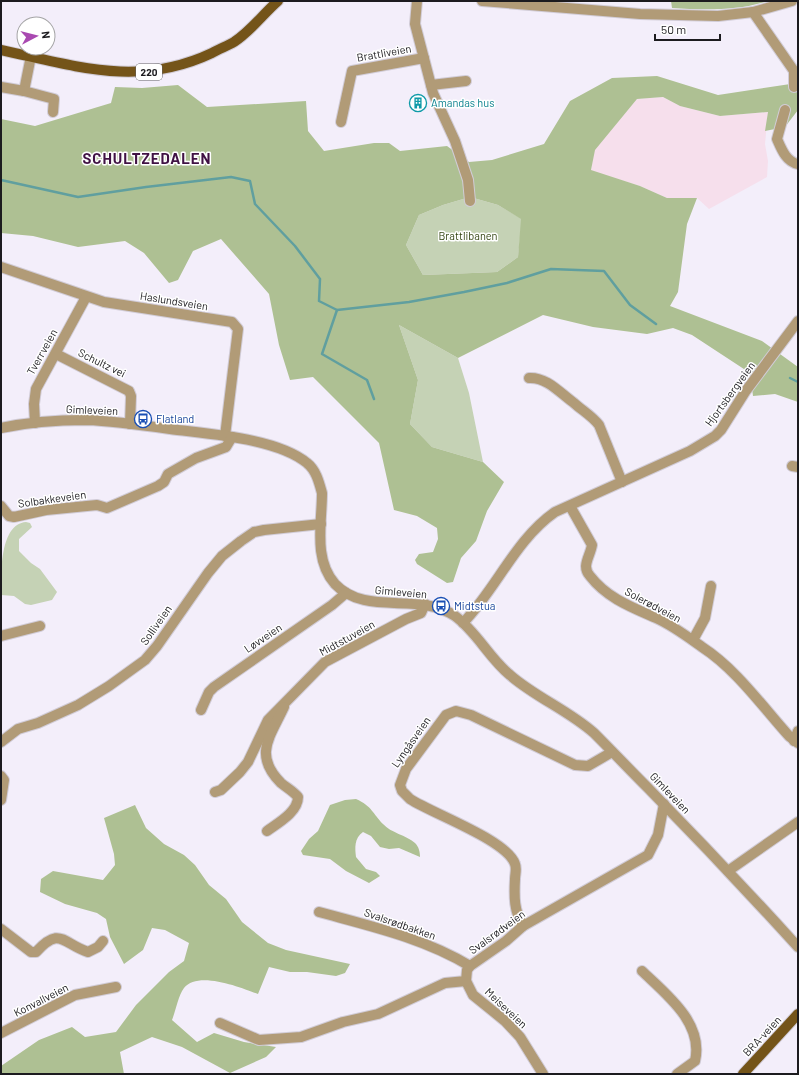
<svg xmlns="http://www.w3.org/2000/svg" width="799" height="1075" font-family="Barlow,sans-serif">
<style>
.industrial{fill:#f6dfec}
.green{fill:#c5d2b5}
.forest{fill:#aec093;fill-rule:evenodd}
.lines{fill:none;stroke-linecap:round;stroke-linejoin:round}
.stream{stroke:#609f9f;stroke-width:2.5}
.minor-casing{stroke:#d1ccd7;stroke-width:12}
.major-casing{stroke:#d1ccd7;stroke-width:12}
.minor{stroke:#b19b77;stroke-width:10}
.major{stroke:#745419;stroke-width:10}
.labels{text-anchor:middle;stroke-width:3;stroke-linejoin:round;paint-order:stroke}
.shield{fill:#fff;stroke:#605f62;stroke-width:1}
.shield-label{font-size:10px;font-weight:bold;fill:#1c1b1f}
.street-label{font-size:11px;fill:#1c1b1f;stroke:#fff}
.culture-label{font-size:11px;fill:#0d838f;stroke:#fff;text-anchor:start}
.park-label{font-size:11px;fill:#324311;stroke:#fff}
.transit-label{font-size:11px;fill:#164399;stroke:#fff;text-anchor:start}
.district-label{font-size:15px;font-weight:bold;letter-spacing:1px;fill:#401244;stroke:#fff}
</style>
<rect width="100%" height="100%" fill="#f3eefa"/>
<path class="industrial" d="M663,97L680,106L720,116L768,112L765,144L768,161L767,177L709,209L697,198H667L640,186L591,171L594,150L637,99Z"/>
<g class="green">
<path d="M470,197L498,205L522,219L518,257L497,272L423,275L406,245L419,215L443,205Z"/>
<path d="M399,325L458,358L469,393L483,462L432,447L410,424L418,380Z"/>
<path d="M26,522L30,523L32,527L19,539V551L31,563L40,569L57,592L52,600L31,605L25,604L14,596L1,595C1,572 0,524 26,522Z"/>
</g>
<g class="forest">
<path d="M671,1H768C736,11 705,10 672,8Z"/>
<path d="M657,76L718,95L797,83L798,110L785,127L765,131L768,112L720,116L680,106L663,97L637,99L595,150L591,170L640,186L667,198H697L687,224L678,292L670,306L762,341L798,367V402L775,394L753,396L750,373L692,335L673,328L647,334L593,327L543,315L458,358L399,325L418,380L410,424L432,447L483,462L504,482L487,511L476,541L461,558L453,582L447,583L417,564L415,560L419,554L433,552L438,539L437,528L417,516L394,510L379,443L313,377L290,380L279,345L269,294L221,239L193,251L178,280L169,283L144,253L125,241L78,247L33,236L1,233V119L35,126L111,103L115,87L142,88L178,85L207,107L306,101L308,131L324,151L374,143H389L400,151L447,146L469,162L492,160L544,144L570,101L612,78ZM470,197L498,205L521,219L518,257L497,272L423,275L406,245L419,215L443,205Z"/>
<path d="M356,799C372,806 373,814 383,824C391,833 406,835 415,843C419,847 420,852 420,857L399,848L389,849L380,847L371,836L363,832C354,838 355,848 356,857L366,869L376,872L380,876L369,883L346,871L330,859L303,855L301,851L309,839L318,831L330,805L345,800Z"/>
<path d="M135,805L146,828L164,844L184,855L195,865L209,885L226,899L242,922L268,943L286,950L350,964L345,973L336,976L307,972H290L269,967L258,994C242,988 198,970 184,988C178,996 176,1010 172,1020L197,1042L214,1033L244,1042L276,1047L266,1057L230,1073L182,1047L152,1037L120,1052L124,1074H1V1066L39,1040L72,1027L85,1037L116,1032L136,1005L169,972L184,961L189,943L165,930L152,928L143,950L124,964L110,937L106,919L97,913L65,904L40,892L41,879L53,871L103,880L115,865L114,854L104,818Z"/>
</g>
<g class="lines">
<g class="stream">
<path d="M1,180L78,197L146,187L231,177L250,181L255,204L295,246L320,279L319,301L337,310L322,354L367,380L374,399"/>
<path d="M337,310L409,302L464,292L507,283L551,269L604,271L630,305L656,324"/>
<path d="M790,378L798,382"/>
</g>
<g class="minor-casing">
<g id="minor">
<path d="M417,1L415,24L433,93L455,141L468,180L470,201"/>
<path d="M482,1L640,14L718,16L753,12L792,1"/>
<path d="M753,12L794,71V87"/>
<path d="M431,85L466,81"/>
<path d="M1,87L24,91L31,56"/>
<path d="M24,91L54,99L53,112"/>
<path d="M785,110L777,139C781,148 786,162 798,164"/>
<path d="M341,122L352,71L424,58"/>
<path d="M1,267L104,302L232,322L238,329L225,436"/>
<path d="M56,354L129,391L131,396L130,424"/>
<path d="M529,378C547,377 560,393 574,403C583,411 592,416 599,425L622,482"/>
<path d="M35,423L34,404L36,389L86,297"/>
<path d="M1,428C29,422 57,420 86,420C114,421 142,425 170,429C208,434 277,438 307,463C316,470 319,482 322,493C322,523 313,559 335,584C366,617 419,591 455,616C477,632 489,658 510,675C535,697 568,710 594,733C612,751 630,770 648,788C699,840 749,893 798,947"/>
<path d="M792,466L798,467"/>
<path d="M1,506L9,516L14,517L46,510L97,505L107,508L158,486L164,482L168,474L196,458L226,447L232,437"/>
<path d="M570,506L592,545C590,557 581,566 590,576C607,598 631,607 656,618C672,625 688,637 702,647C736,669 762,706 789,736L798,743"/>
<path d="M463,623C497,588 515,540 555,512L690,451L715,436L721,430L745,392L798,321"/>
<path d="M1,636L40,626"/>
<path d="M693,640L705,618L711,586"/>
<path d="M201,710L209,692L214,687L332,605L346,593"/>
<path d="M794,741L798,731"/>
<path d="M1,742L18,729L38,723L78,705L109,686L145,660L157,646L208,573L222,556L241,541L254,532L264,530L321,524"/>
<path d="M1,776L4,780L1,800"/>
<path d="M215,792L221,790L240,772L248,762L268,720L325,662L406,619L421,613L425,604"/>
<path d="M267,831C278,823 298,812 298,797C293,791 287,788 281,783C253,755 270,737 284,707"/>
<path d="M728,871L798,822"/>
<path d="M319,912C370,926 424,938 470,966"/>
<path d="M523,926C514,911 514,897 515,879C515,874 517,869 515,864C507,840 433,814 410,799L402,791L400,785L406,769L446,715L456,711L471,715L575,765L588,766L612,752"/>
<path d="M1,929L31,952H36C60,926 62,943 88,952L98,947L103,941"/>
<path d="M642,971C666,994 704,1023 695,1061L677,1074"/>
<path d="M466,981L473,995L505,1021L520,1037L543,1074"/>
<path d="M220,1023L259,1040L301,1037L343,1022L378,1014L445,983L466,981L467,970L470,966L506,941L523,926L648,855L658,835L664,804"/>
<path d="M1,1033L75,995L116,987"/>
</g>
</g>
<g class="major-casing">
<g id="major">
<path d="M1,50C76,66 138,88 212,53C219,49 227,46 234,42C251,31 263,14 278,1"/>
<path d="M743,1074L798,1014"/>
</g>
</g>
<use href="#minor" class="minor"/>
<use href="#major" class="major"/>
</g>
<defs>
<g id="building-ring" transform="scale(0.9)"><circle r="9.5" fill="#fff" stroke="#0f9aa8" stroke-width="1.5"/><path d="M-4-6H4V6H1V3H-1V6H-4ZM-2.5-4.3h1.7v1.8h-1.7ZM.8-4.3h1.7v1.8H.8ZM-2.5-1h1.7V.8h-1.7ZM.8-1h1.7V.8H.8Z" fill="#0f9aa8"/></g>
<g id="bus-ring" transform="scale(0.9)"><circle r="9.5" fill="#fff" stroke="#1a4fb4" stroke-width="1.5"/><path d="M-5-6H5V4H4V6H2V4H-2V6H-4V4H-5ZM-3.5-4V0h7V-4ZM-3.5 1.2v1.5H-2V1.2ZM2 1.2v1.5H3.5V1.2Z" fill="#1a4fb4"/></g>
</defs>
<g fill-rule="evenodd">
<use href="#building-ring" x="418" y="103"/>
<use href="#bus-ring" x="143" y="419"/>
<use href="#bus-ring" x="441" y="606"/>
</g>
<g class="labels">
<rect class="shield" x="136" y="64" width="26" height="16" rx="3"/>
<g class="shield-label">
<text x="149" y="76">220</text>
</g>
<g class="street-label">
<text transform="translate(384 53) rotate(-10)" y="4">Brattliveien</text>
<text transform="translate(174 301) rotate(9)" y="4">Haslundsveien</text>
<text transform="translate(42 352) rotate(-61)" y="4">Tverrveien</text>
<text transform="translate(102 363) rotate(26)" y="4">Schultz vei</text>
<text transform="translate(730 394) rotate(-54)" y="4">Hjortsbergveien</text>
<text transform="translate(92 410) rotate(2)" y="4">Gimleveien</text>
<text transform="translate(52 499) rotate(-8)" y="4">Solbakkeveien</text>
<text transform="translate(401 592) rotate(5)" y="4">Gimleveien</text>
<text transform="translate(653 605) rotate(28)" y="4">Solerødveien</text>
<text transform="translate(156 625) rotate(-55)" y="4">Solliveien</text>
<text transform="translate(263 638) rotate(-34)" y="4">Løvveien</text>
<text transform="translate(347 638) rotate(-29)" y="4">Midtstuveien</text>
<text transform="translate(411 742) rotate(-55)" y="4">Lyngåsveien</text>
<text transform="translate(670 793) rotate(46)" y="4">Gimleveien</text>
<text transform="translate(400 924) rotate(19)" y="4">Svalsrødbakken</text>
<text transform="translate(497 932) rotate(-36)" y="4">Svalsrødveien</text>
<text transform="translate(41 1000) rotate(-27)" y="4">Konvallveien</text>
<text transform="translate(506 1008) rotate(43)" y="4">Meiseveien</text>
<text transform="translate(762 1036) rotate(-47)" y="4">BRA-veien</text>
</g>
<g class="culture-label">
<text x="431" y="107">Amandas hus</text>
</g>
<g class="park-label">
<text x="468" y="240">Brattlibanen</text>
</g>
<g class="transit-label">
<text x="156" y="423">Flatland</text>
<text x="454" y="610">Midtstua</text>
</g>
<g class="district-label">
<text x="147" y="164">SCHULTZEDALEN</text>
</g>
</g>
<rect width="799" height="1075" fill="none" stroke="#1c1b1f" stroke-width="4"/>
<g transform="translate(36 36) rotate(83)"><circle r="19" fill="#ffffff" stroke="#a4a4a5"/>
<path d="M0-3L7 15L0 10L-7 15Z" fill="#a949b1"/>
<text y="-6" font-size="11" font-weight="bold" text-anchor="middle" fill="#1c1b1f">N</text>
</g>
<path d="M655 34v6h65v-6" fill="none" stroke="#1c1b1f" stroke-width="2"/>
<text x="661" y="34" font-size="12" fill="#1c1b1f" stroke="#ffffff" stroke-width="3" paint-order="stroke">50 m</text>
</svg>
